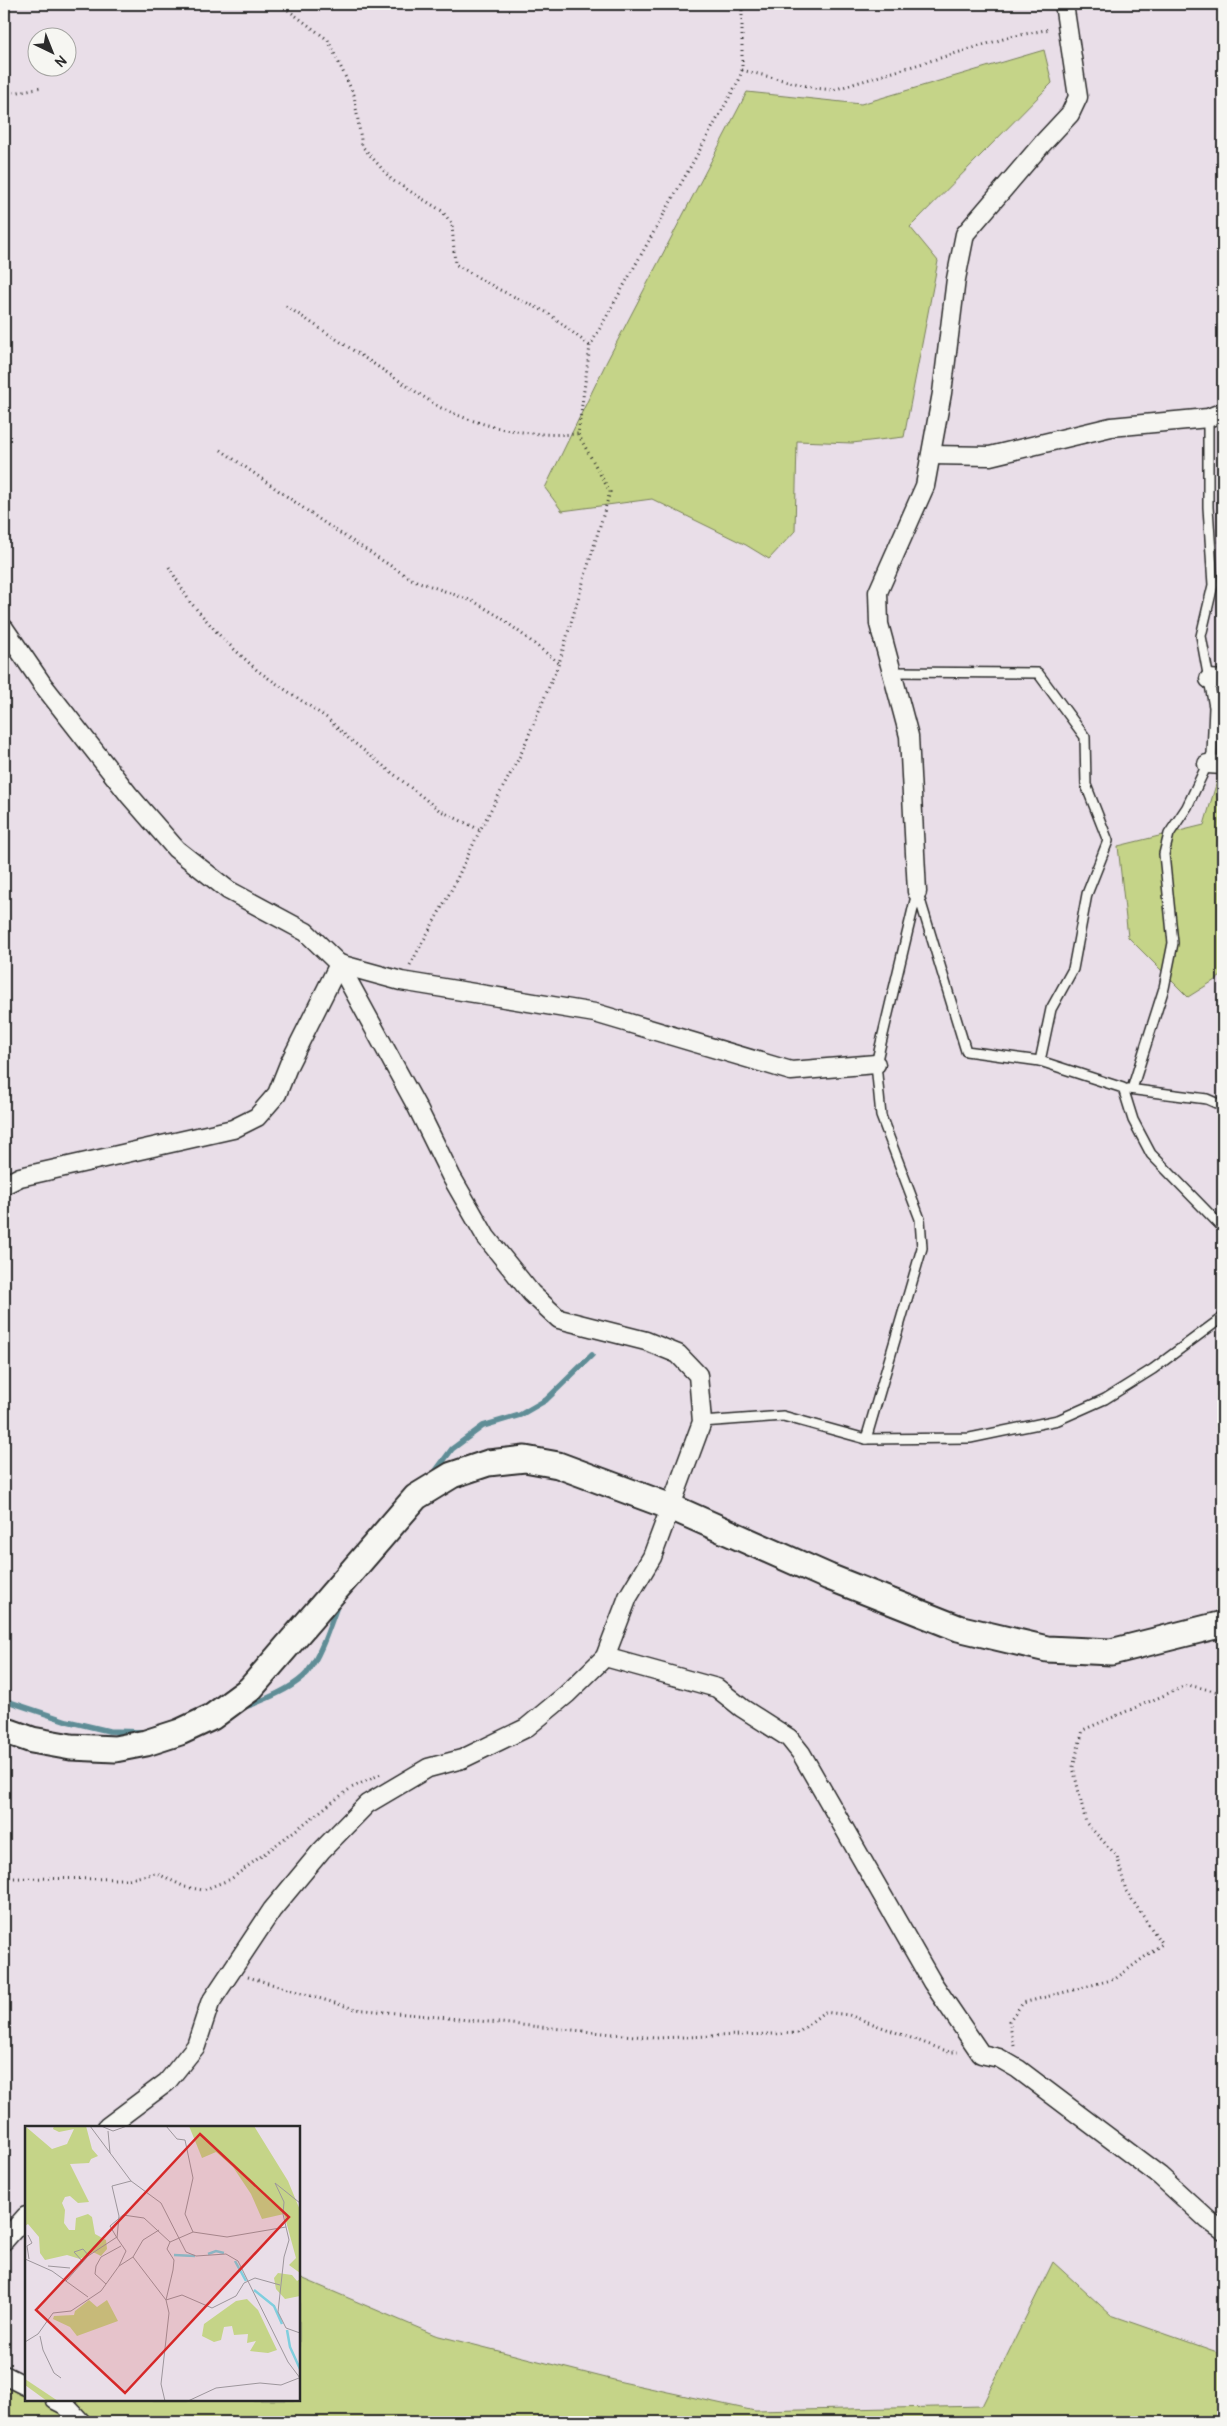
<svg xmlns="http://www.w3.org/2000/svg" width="1227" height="2426" font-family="Pangolin,sans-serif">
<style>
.green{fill:#c5d488;stroke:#78805a}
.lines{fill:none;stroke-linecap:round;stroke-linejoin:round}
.stream{stroke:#5e8d96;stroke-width:5.5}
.lane-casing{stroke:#2b2b2b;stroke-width:12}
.street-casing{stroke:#2b2b2b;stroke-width:21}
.secondary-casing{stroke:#2b2b2b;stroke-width:29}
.path{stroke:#2b2b2b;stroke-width:3;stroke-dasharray:1 4;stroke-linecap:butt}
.lane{stroke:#f6f6f2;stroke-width:9}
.street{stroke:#f6f6f2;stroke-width:18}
.secondary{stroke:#f6f6f2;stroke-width:25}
.inset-river{fill:none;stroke:#80cede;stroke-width:2.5}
.inset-road{fill:none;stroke:#9d969c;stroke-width:1}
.view{fill:#d62828;fill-opacity:0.15;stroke:#d62828;stroke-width:2.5}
.inset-edge{fill:none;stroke:#2b2b2b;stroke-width:2.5}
</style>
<rect width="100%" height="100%" fill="#e9dee8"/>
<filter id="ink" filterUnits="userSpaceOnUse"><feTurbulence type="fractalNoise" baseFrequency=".02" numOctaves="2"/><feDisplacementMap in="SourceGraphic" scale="10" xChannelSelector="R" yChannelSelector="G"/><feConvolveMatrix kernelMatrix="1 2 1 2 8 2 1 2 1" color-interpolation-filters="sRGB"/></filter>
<g filter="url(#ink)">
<g class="green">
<path d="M1044,50L1052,83L910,227L938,261L904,437L852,443L797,441L795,531L769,559L746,545L652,499L562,511L545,488L607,361L747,92L861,104Z"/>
<path d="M1223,761V975L1188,997L1128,937L1118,846L1204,825Z"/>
<path d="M1053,2262L1111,2315L1223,2354V2422H4V2378L26,2392V2400H39L61,2413L70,2400H299V2277L435,2335L622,2382L755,2411L982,2406Z"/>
</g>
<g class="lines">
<g class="stream">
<path d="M432,1476L452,1449L483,1426L520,1415L546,1400L592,1355"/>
<path d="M4,1700L67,1721L109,1731L144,1732"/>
<path d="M242,1708C262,1701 293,1689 307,1673C322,1653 330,1624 339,1601"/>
</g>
<g class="lane-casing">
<g id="lane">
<path d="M891,672L1038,673L1085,737L1086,785L1108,841L1087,894L1073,969L1051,1009L1040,1061"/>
<path d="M918,893L966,1051L1040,1061L1123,1088L1133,1120L1151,1154L1223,1228"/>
<path d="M1128,1089L1207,1099L1223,1106"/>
<path d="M1132,1089L1164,988L1173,943L1164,854L1169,834L1187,807L1212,754L1214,707L1201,636L1213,585L1208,507V418"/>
<path d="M702,1422L783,1416L866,1439L970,1438L1058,1420L1105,1399L1153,1369L1223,1317"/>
<path d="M866,1439L922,1248L920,1219L881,1116L876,1064L917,892"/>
</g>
</g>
<g class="street-casing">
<g id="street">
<path d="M931,455L990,456L1111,427L1208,418L1223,412"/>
<path d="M4,628L43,685L129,795L176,849L228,890L306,932L339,964L417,1107L451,1176L486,1237L531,1293L559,1319L646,1341L678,1354L698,1375L702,1422L652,1557L628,1597L605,1657L567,1694L526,1728L462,1759L428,1768L367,1804L321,1851L272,1910L210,2003L196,2046L167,2082L107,2127"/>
<path d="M1209,679L1223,680"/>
<path d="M1207,764L1223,765"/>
<path d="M917,892L909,736L879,624L878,592L925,486L942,393L956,279L965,234L1042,144L1070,114L1078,97L1064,4"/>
<path d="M339,964L401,981L595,1013L791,1071L876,1064"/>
<path d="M4,1185L20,1177L233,1129L257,1117L277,1094L289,1064L339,964"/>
<path d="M605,1657L717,1688L742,1708L789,1738L801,1753L932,1982L981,2054L999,2058L1018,2069L1160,2176L1208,2220L1223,2231"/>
<path d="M4,2241L26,2216"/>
<path d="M4,2375L26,2386"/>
<path d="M55,2400L65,2405L81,2422"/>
</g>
</g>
<g class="secondary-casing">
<path id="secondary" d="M4,1730L32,1740L71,1747L115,1749L146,1743L180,1732L212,1717L250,1689L416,1497L452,1475L488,1463L525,1459L558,1465L671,1507L829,1577L958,1628L1047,1649L1111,1652L1223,1624"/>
</g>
<g class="path">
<path d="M280,4L328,40L354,95L362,146L392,180L442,211L452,224L455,264L498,289L548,313L590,346"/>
<path d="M742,70L815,88L833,90L1010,37L1050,29"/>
<path d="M4,95L42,87"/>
<path d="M286,306L439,407C483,428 530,437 578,434"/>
<path d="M221,450L326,524L411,579L475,602L500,617L559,663"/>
<path d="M169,567L190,602L223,639L258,671L327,718L348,738L439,810L480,830"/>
<path d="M410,965L453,887L480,830L520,756L559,663L610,492L578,434L590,346L739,80L742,70V4"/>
<path d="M4,1878L129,1879L156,1873L185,1887L203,1890L231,1879L351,1788L381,1774"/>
<path d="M248,1977L355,2009L655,2038L798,2033L824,2012L849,2015L949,2052H958"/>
<path d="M1014,2046L1009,2021L1023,2003L1115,1979L1162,1944L1126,1891L1117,1856L1086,1823L1073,1767L1083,1730L1188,1685L1223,1693"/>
</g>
<use href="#lane" class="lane"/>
<use href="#street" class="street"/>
<use href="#secondary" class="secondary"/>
</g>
</g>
<g transform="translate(25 2126)">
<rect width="275" height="275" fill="#e9dee8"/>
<path d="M0,0L27,23L42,18L49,3L34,6L28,3L29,0H61L67,23L73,30L66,33L64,37L45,38L64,76L53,77L45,70L40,71L37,77L40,84L39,97L44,104H50L51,92L63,88L67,91L70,108L81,114L82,123L76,130L68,126L55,133L42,129L20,134L15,127L14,111L3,98L0,100ZM164,0H229L263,55L275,84V147L264,139L271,132L259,88L237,93L226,68L208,41L191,26L177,32ZM253,147L267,149L272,155L275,153V170L260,173L251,163L249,152ZM222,173L233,184L252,224L243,227L225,225L231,215L222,217L223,208L209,209L207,200L199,201L196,214L189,216L177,210L179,198L211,175ZM64,174L72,181L82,174L93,195L52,210L45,201L28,193L29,190L49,189L50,185ZM0,253L33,275H22L0,259Z" fill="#c5d488"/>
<path class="inset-river" d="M183,128L191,125L199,127M149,129L170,130M210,135L221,155M229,164L249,180L257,198M262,204L265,221L275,243"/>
<path class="inset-road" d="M65,0L106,55L136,77L161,126L171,130L201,128L213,135L263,236L275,252M76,0L88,5L102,0M141,0L152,13L160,14L168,52L160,88L168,106M83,5L85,27M275,77L250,57L259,76L258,88L264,114L259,131L253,186L261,202L275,207M3,109L7,117L2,120L4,133M92,112L85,100L98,89L119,92L145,116M108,131L141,174L144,187L136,258L140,275M0,133L27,145L63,171M58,136L49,126L58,123L64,130M23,140L45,142M94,140L108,131L118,114L134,104M41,155L63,130L92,111M81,158L70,148L71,140L76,131L96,120M141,174L148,144L149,134L142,123L145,116L168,106L202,111L261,101M141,174L157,169L187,182L211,170L219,157L230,152L255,159M15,210L18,224L29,247L36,252M0,216L13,208L28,187L46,185L76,165L94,140L101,125L92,112L94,90L87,60L106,55M163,275L191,262L235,257L256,259L274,252"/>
<path class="view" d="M175,8L264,91L100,267L11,184Z"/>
<rect width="275" height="275" class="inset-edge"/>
</g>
<rect width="1227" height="2426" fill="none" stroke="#f6f6f2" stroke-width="20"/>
<rect x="10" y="10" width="1207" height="2406" fill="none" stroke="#2b2b2b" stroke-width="2" filter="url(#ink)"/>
<g transform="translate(52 52) rotate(137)"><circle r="24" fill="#f6f6f2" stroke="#a5a5a2"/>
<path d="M0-4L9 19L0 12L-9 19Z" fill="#2b2b2b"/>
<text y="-8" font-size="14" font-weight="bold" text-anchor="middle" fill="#2b2b2b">N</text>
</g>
</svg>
